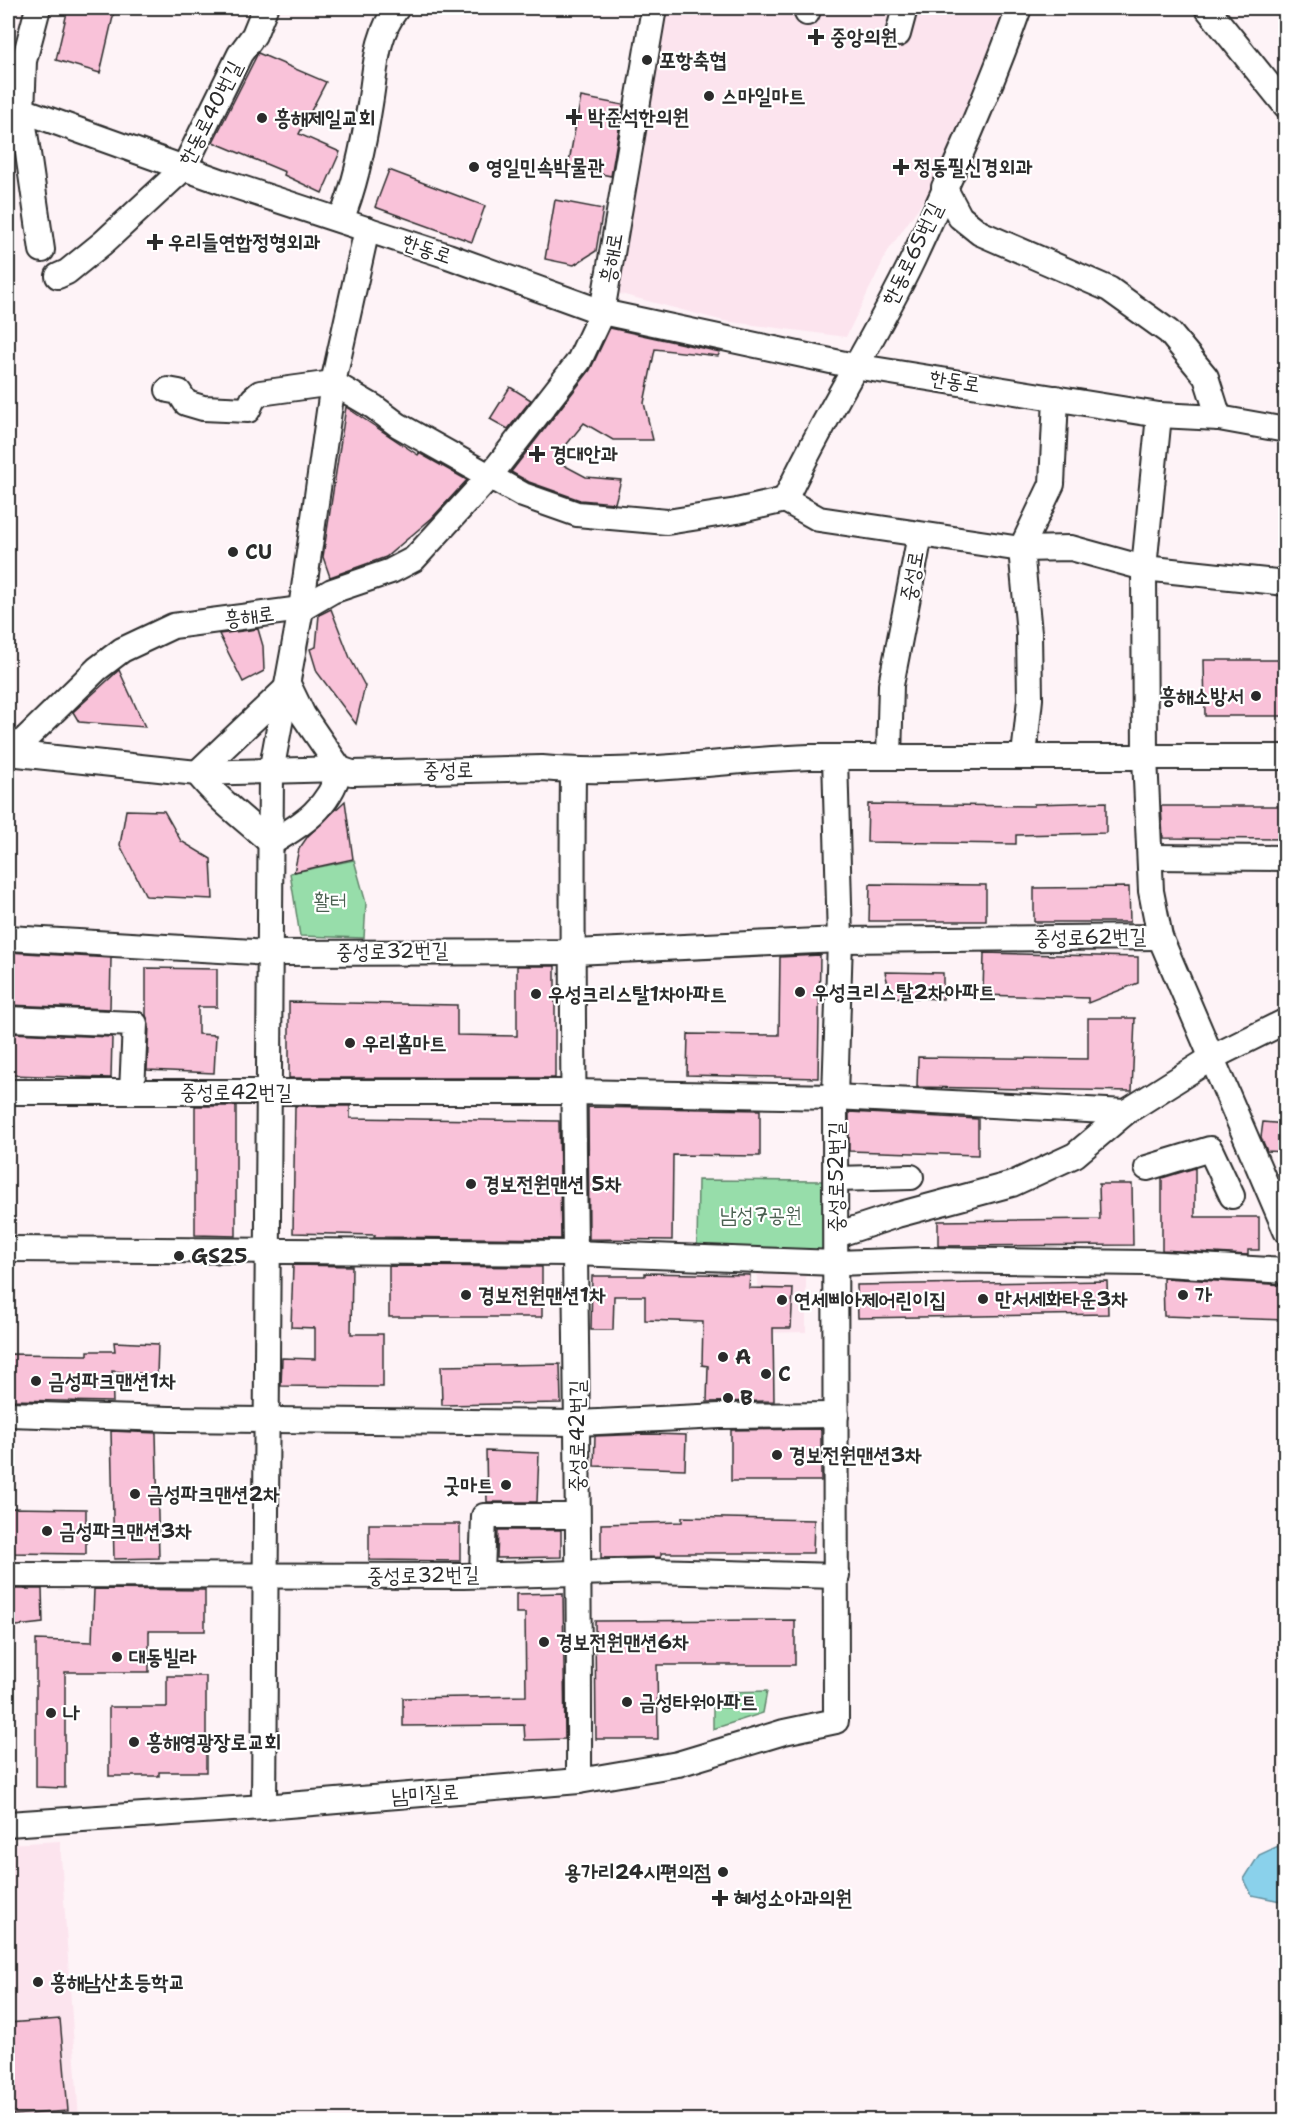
<svg xmlns="http://www.w3.org/2000/svg" width="1293" height="2128" font-family="'Shantell Sans','Poor Story',sans-serif">
<style>
.built{fill:#fce4ee}
.green{fill:#97ddaa;stroke:#61846a;stroke-width:1.5}
.water{fill:#8ad1eb;stroke:#648f9e;stroke-width:1.5}
.building{fill:#f9c2d9;stroke:#2b2b2b;stroke-width:1.5}
.lines{fill:none;stroke-linecap:round;stroke-linejoin:round}
.minor-casing{stroke:#2b2b2b;stroke-width:28}
.minor{stroke:#fff;stroke-width:24}
.poi-dot{fill:#2b2b2b;stroke:#fff;stroke-width:2}
.labels{text-anchor:middle;stroke-width:4.5;stroke-linejoin:round;paint-order:stroke}
.poi-label{font-size:21px;font-weight:bold;fill:#2b2b2b;stroke:#fff;text-anchor:start}
.street-label{font-size:21px;fill:#2b2b2b;stroke:#fff}
.park-label{font-size:21px;fill:#4b6051;stroke:#fff}
</style>
<rect width="100%" height="100%" fill="#fef3f7"/>
<filter id="ink" filterUnits="userSpaceOnUse"><feTurbulence type="fractalNoise" baseFrequency=".0167" numOctaves="2"/><feDisplacementMap in="SourceGraphic" scale="12" xChannelSelector="R" yChannelSelector="G"/><feConvolveMatrix kernelMatrix="1 2 1 2 8 2 1 2 1" color-interpolation-filters="sRGB"/></filter>
<g filter="url(#ink)">
<g class="built">
<path d="M666,8H1010L952,160L888,251L846,337L724,321L613,292Z"/>
<path d="M757,1269H806V1332L758,1333Z"/>
<path d="M60,1841L79,2120H8V1844Z"/>
</g>
<g class="green">
<path d="M354,860L366,903L364,938L300,936L290,873Z"/>
<path d="M698,1180L825,1181L824,1251L697,1250Z"/>
<path d="M767,1691L763,1713L713,1729V1707L729,1708L728,1692Z"/>
</g>
<path class="water" d="M1285,1843V1902L1252,1895L1244,1879L1259,1855Z"/>
<g class="building">
<path d="M68,8H115L100,73L56,60Z"/>
<path d="M258,53L326,82L299,134L340,152L322,193L284,175L285,172L213,142Z"/>
<path d="M581,97L623,105L611,176L568,167Z"/>
<path d="M389,170L485,206L472,242L375,207Z"/>
<path d="M555,200L603,209L596,251L574,265L545,259Z"/>
<path d="M610,328L720,352L718,356L655,349L644,403L653,440H613L584,423L554,460L586,477L621,480L615,503L580,500L529,482L511,472L590,370Z"/>
<path d="M510,387L531,400L508,429L490,419Z"/>
<path d="M346,407L418,455L419,453L467,480L432,518L386,557L330,577L323,557Z"/>
<path d="M331,609L350,658L365,686L356,724L317,672L310,649L316,647L319,615Z"/>
<path d="M258,629L263,646L264,671L243,682L219,634Z"/>
<path d="M1204,660H1286V716H1205Z"/>
<path d="M119,670L145,727L79,722L73,712Z"/>
<path d="M345,801L353,859L294,872L299,849L308,836Z"/>
<path d="M1106,802V833L1016,835V844L867,842L868,804L1034,806V804Z"/>
<path d="M1161,806H1286V839L1163,838Z"/>
<path d="M126,810L164,811L181,841L211,859L213,899L146,896L120,845Z"/>
<path d="M870,884L986,885V921H869Z"/>
<path d="M1129,887L1130,922H1034V888Z"/>
<path d="M8,952L111,958L110,1009L8,1005Z"/>
<path d="M984,953L1138,957V983L1088,1003V998L983,995Z"/>
<path d="M820,955L818,1078L687,1075L688,1034L779,1035L780,957Z"/>
<path d="M517,966H555V1078H289V1002L457,1005V1035L517,1036Z"/>
<path d="M146,968L217,969V1007H198V1034L216,1035L214,1073L147,1070L149,1025L146,1015Z"/>
<path d="M885,972L943,973V999L891,997Z"/>
<path d="M1088,1018H1135L1132,1091L917,1087L918,1057L1088,1059Z"/>
<path d="M8,1033L112,1037L111,1078L8,1075Z"/>
<path d="M195,1106H236V1236L195,1235Z"/>
<path d="M295,1106H350V1118L559,1121L561,1239L374,1237L375,1235L293,1233Z"/>
<path d="M588,1107L760,1110V1156L673,1155L672,1240L589,1239Z"/>
<path d="M849,1112L978,1119V1155L849,1151Z"/>
<path d="M1263,1122L1286,1124V1152L1267,1151L1261,1137Z"/>
<path d="M1195,1168V1217H1259V1250H1248V1255L1162,1250V1178Z"/>
<path d="M1099,1184H1132L1133,1245L938,1246V1221L1100,1219Z"/>
<path d="M293,1265L352,1266L351,1334H383V1387L281,1386L282,1358L315,1359V1328L291,1327Z"/>
<path d="M389,1266L542,1267V1317H389Z"/>
<path d="M645,1273L750,1275L749,1288L793,1289L791,1328H773L774,1401L707,1402L708,1366L702,1365L703,1322L645,1320V1296H614L613,1330H591L592,1276H645Z"/>
<path d="M1163,1278L1286,1285V1320L1164,1316Z"/>
<path d="M1107,1281L1108,1314L858,1318L857,1285Z"/>
<path d="M114,1342L158,1344L157,1375L112,1371L113,1402L8,1400V1354L88,1355V1351H115Z"/>
<path d="M560,1364L561,1403L442,1405L441,1366Z"/>
<path d="M821,1429V1481H731V1430Z"/>
<path d="M111,1431L156,1433L159,1558L114,1559Z"/>
<path d="M649,1434L686,1435L685,1469L594,1466L595,1436Z"/>
<path d="M486,1451L539,1453L537,1502H487Z"/>
<path d="M8,1508L86,1509V1554L8,1553Z"/>
<path d="M682,1517L814,1520L813,1553H661V1557L601,1558V1524L682,1522Z"/>
<path d="M369,1524H460V1561L369,1560Z"/>
<path d="M498,1530H561V1557L497,1558Z"/>
<path d="M8,1589H42L43,1623L8,1627Z"/>
<path d="M94,1589L205,1590V1631H149V1672H65V1788L36,1787V1640L92,1642Z"/>
<path d="M563,1593L565,1739L525,1740L524,1725L403,1726V1698L526,1696L525,1613H516V1594Z"/>
<path d="M795,1620V1665H657L658,1739H596L595,1621Z"/>
<path d="M167,1676H206V1772H159V1776H109V1707H167Z"/>
<path d="M60,2019L68,2111L13,2115L8,2023Z"/>
</g>
<g class="lines">
<g class="minor-casing">
<g id="minor">
<path d="M38,8L24,61L22,112L42,250"/>
<path d="M1207,8L1286,106"/>
<path d="M807,13L809,8"/>
<path d="M898,34L905,8"/>
<path d="M8,105L223,182L448,256L602,312L854,366L1159,415L1219,418L1286,430"/>
<path d="M944,187L960,217L980,233L1109,289L1169,332L1206,377L1219,418"/>
<path d="M341,220C356,184 364,143 370,104C376,69 375,37 397,8"/>
<path d="M58,276L67,272L104,242L184,168L240,54L254,35L265,8"/>
<path d="M168,390L179,392L186,403L203,408L248,410L253,399L260,393L333,383L374,407L398,425L523,495L577,514L667,522L737,511L785,500"/>
<path d="M1159,415L1144,568L1145,757L1151,891L1160,937L1286,1231"/>
<path d="M785,500C823,417 874,341 913,259C951,177 989,93 1019,8"/>
<path d="M785,500L819,519L1021,549L1071,548L1144,568L1286,583"/>
<path d="M289,686L303,715L340,769C329,808 303,824 271,843C246,820 218,800 197,773Z"/>
<path d="M8,753L197,773L340,769L352,773L542,768C632,776 720,760 810,757H1286"/>
<path d="M8,756L97,669L122,650L173,626L301,609L332,591L391,571L414,559L489,477L579,361L602,312L654,8"/>
<path d="M1024,756L1030,699L1029,633L1021,549L1052,484L1056,398"/>
<path d="M889,757L891,685L920,535"/>
<path d="M573,771C570,1107 580,1444 579,1781"/>
<path d="M1150,857L1286,858"/>
<path d="M8,938L270,953L574,952L840,940L1160,937"/>
<path d="M8,1019L135,1024L132,1092"/>
<path d="M8,1092H573L835,1097L1126,1112"/>
<path d="M1147,1168L1210,1149L1232,1196"/>
<path d="M836,1179L911,1177"/>
<path d="M836,1235L897,1215L1012,1184L1075,1155L1126,1112L1213,1057L1286,1021"/>
<path d="M8,1249L574,1253L836,1263L923,1260L1146,1263L1286,1271"/>
<path d="M8,1414L170,1419L578,1423L720,1416L836,1415"/>
<path d="M482,1574L484,1516H577"/>
<path d="M8,1575L463,1576L652,1571L837,1576"/>
<path d="M264,1807L271,772L301,609L333,383L367,229"/>
<path d="M8,1824L264,1807L579,1781L678,1764L784,1732L836,1721L835,1097L840,940L835,757"/>
</g>
</g>
<use href="#minor" class="minor"/>
</g>
</g>
<g class="poi-dot">
<path d="M813 28h6v6h6v6h-6v6h-6v-6h-6v-6h6z"/>
<circle cx="647" cy="60" r="6"/>
<circle cx="709" cy="96" r="6"/>
<path d="M571 108h6v6h6v6h-6v6h-6v-6h-6v-6h6z"/>
<circle cx="262" cy="118" r="6"/>
<circle cx="474" cy="167" r="6"/>
<path d="M898 158h6v6h6v6h-6v6h-6v-6h-6v-6h6z"/>
<path d="M152 233h6v6h6v6h-6v6h-6v-6h-6v-6h6z"/>
<path d="M534 445h6v6h6v6h-6v6h-6v-6h-6v-6h6z"/>
<circle cx="233" cy="552" r="6"/>
<circle cx="1256" cy="696" r="6"/>
<circle cx="800" cy="992" r="6"/>
<circle cx="536" cy="994" r="6"/>
<circle cx="350" cy="1043" r="6"/>
<circle cx="471" cy="1184" r="6"/>
<circle cx="179" cy="1256" r="6"/>
<circle cx="466" cy="1295" r="6"/>
<circle cx="1183" cy="1295" r="6"/>
<circle cx="983" cy="1299" r="6"/>
<circle cx="782" cy="1300" r="6"/>
<circle cx="723" cy="1357" r="6"/>
<circle cx="766" cy="1374" r="6"/>
<circle cx="36" cy="1381" r="6"/>
<circle cx="728" cy="1398" r="6"/>
<circle cx="777" cy="1455" r="6"/>
<circle cx="506" cy="1485" r="6"/>
<circle cx="135" cy="1494" r="6"/>
<circle cx="47" cy="1531" r="6"/>
<circle cx="544" cy="1642" r="6"/>
<circle cx="117" cy="1657" r="6"/>
<circle cx="627" cy="1702" r="6"/>
<circle cx="51" cy="1713" r="6"/>
<circle cx="134" cy="1742" r="6"/>
<circle cx="723" cy="1872" r="6"/>
<path d="M717 1889h6v6h6v6h-6v6h-6v-6h-6v-6h6z"/>
<circle cx="38" cy="1982" r="6"/>
</g>
<g class="labels">
<g class="poi-label">
<text x="830" y="44">중앙의원</text>
<text x="659" y="67">포항축협</text>
<text x="721" y="103">스마일마트</text>
<text x="588" y="124">박준석한의원</text>
<text x="274" y="125">흥해제일교회</text>
<text x="486" y="174">영일민속박물관</text>
<text x="914" y="174">정동필신경외과</text>
<text x="168" y="249">우리들연합정형외과</text>
<text x="550" y="461">경대안과</text>
<text x="245" y="559">CU</text>
<text x="1244" y="703" text-anchor="end">흥해소방서</text>
<text x="812" y="999">우성크리스탈2차아파트</text>
<text x="548" y="1001">우성크리스탈1차아파트</text>
<text x="362" y="1050">우리홈마트</text>
<text x="483" y="1191">경보전원맨션 5차</text>
<text x="191" y="1263">GS25</text>
<text x="478" y="1302">경보전원맨션1차</text>
<text x="1195" y="1302">가</text>
<text x="995" y="1306">만서세화타운3차</text>
<text x="794" y="1307">연세삐아제어린이집</text>
<text x="735" y="1364">A</text>
<text x="778" y="1381">C</text>
<text x="48" y="1388">금성파크맨션1차</text>
<text x="740" y="1405">B</text>
<text x="789" y="1462">경보전원맨션3차</text>
<text x="494" y="1492" text-anchor="end">굿마트</text>
<text x="147" y="1501">금성파크맨션2차</text>
<text x="59" y="1538">금성파크맨션3차</text>
<text x="556" y="1649">경보전원맨션6차</text>
<text x="129" y="1664">대동빌라</text>
<text x="639" y="1709">금성타워아파트</text>
<text x="63" y="1720">나</text>
<text x="146" y="1749">흥해영광장로교회</text>
<text x="711" y="1879" text-anchor="end">용가리24시편의점</text>
<text x="734" y="1905">혜성소아과의원</text>
<text x="50" y="1989">흥해남산초등학교</text>
</g>
<g class="street-label">
<text transform="translate(210 113) rotate(-63)" y="7">한동로40번길</text>
<text transform="translate(427 249) rotate(19)" y="7">한동로</text>
<text transform="translate(912 254) rotate(-64)" y="7">한동로65번길</text>
<text transform="translate(611 258) rotate(-80)" y="7">흥해로</text>
<text transform="translate(955 381) rotate(9)" y="7">한동로</text>
<text transform="translate(912 576) rotate(-80)" y="7">중성로</text>
<text transform="translate(249 616) rotate(-7)" y="7">흥해로</text>
<text transform="translate(448 770) rotate(-1)" y="7">중성로</text>
<text transform="translate(1090 937) rotate(-1)" y="7">중성로62번길</text>
<text transform="translate(392 951) rotate(-1)" y="7">중성로32번길</text>
<text x="236" y="1099">중성로42번길</text>
<text transform="translate(836 1177) rotate(-90)" y="7">중성로52번길</text>
<text transform="translate(577 1436) rotate(-90)" y="7">중성로42번길</text>
<text transform="translate(423 1575) rotate(-1)" y="7">중성로32번길</text>
<text transform="translate(425 1794) rotate(-4)" y="7">남미질로</text>
</g>
<g class="park-label">
<text x="330" y="908">활터</text>
<text x="761" y="1222">남성7공원</text>
</g>
</g>
<rect width="1293" height="2128" fill="none" stroke="#fff" stroke-width="30"/>
<rect x="15" y="15" width="1263" height="2098" fill="none" stroke="#2b2b2b" stroke-width="2" filter="url(#ink)"/>
</svg>
